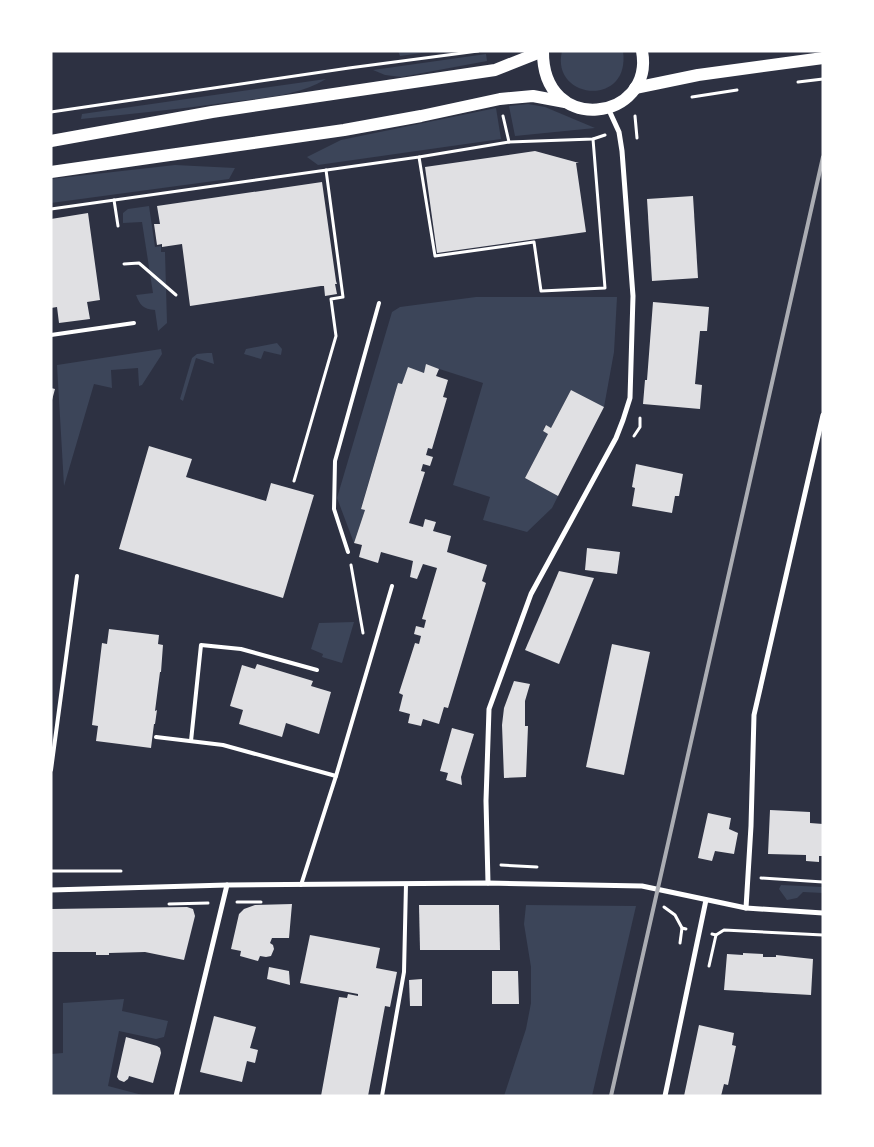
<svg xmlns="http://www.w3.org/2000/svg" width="874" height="1147" font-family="'Roboto Condensed',sans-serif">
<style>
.green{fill:#3c4559}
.building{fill:#e0e0e3}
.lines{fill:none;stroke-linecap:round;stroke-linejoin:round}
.path{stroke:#fff;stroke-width:3}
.service{stroke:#fff;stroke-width:4}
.minor{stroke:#fff;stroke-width:5}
.primary{stroke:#fff;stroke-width:12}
.rail{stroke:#abadb3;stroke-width:4}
</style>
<rect width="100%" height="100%" fill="#2d3142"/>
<g class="green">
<path d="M398,51H436L400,56Z"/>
<path d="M562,51H623C631,108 550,100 562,51Z"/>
<path d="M486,54L487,61L401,77L385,75L373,70Z"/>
<path d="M326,79C298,96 263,98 230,102C181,109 131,114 81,119L82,114Z"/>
<path d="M528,104L545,107L595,128L515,136L509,106Z"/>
<path d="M496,108L501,139L318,165L307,157L341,140Z"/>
<path d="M175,165L235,168L229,179L51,203V179Z"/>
<path d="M149,206L155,247L161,246V252H165L167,323L158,331L155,310C143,309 140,305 136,295L153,293L142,222L123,223V213L128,209Z"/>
<path d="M476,297H617L614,352L604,407L571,390L551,428L545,425L543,431L548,434L525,478L558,496L552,508L527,532L483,520L490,497L453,485L483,383L427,365L424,373L408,368L402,384L398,383L361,508L365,510L354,543L337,498L392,312L400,307Z"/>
<path d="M277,343L282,349L281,355L264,351L261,359L244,354L246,349Z"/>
<path d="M161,349L162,354L142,385L139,386L138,368L111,370L112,388L94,384L64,486L57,365Z"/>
<path d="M207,353H212L214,364L196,358L183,401L180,399L192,358L197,354Z"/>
<path d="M354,622L342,663L322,657L323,654L311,649L319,623Z"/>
<path d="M781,885L823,887V893L803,892L797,898L787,900L779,889Z"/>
<path d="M526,905L636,906L592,1096H504L526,1029L531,1003V967L524,924Z"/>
<path d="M124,999L122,1011L168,1021L164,1037L156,1039L119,1031L108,1086L146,1096H51V1054L63,1053V1003Z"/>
</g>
<g class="building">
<path d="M535,151L579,163H576L586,232L437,253L425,167Z"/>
<path d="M322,182L336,281L337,284H335L337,294L325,296L324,286H321L190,306L182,244L162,247V244L157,245L154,224H160L157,206Z"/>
<path d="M693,196L698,278L652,281L647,199Z"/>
<path d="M88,213L100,300L87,302L90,319L59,323L57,307L51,308V219Z"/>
<path d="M653,302L709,307L707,331H700L695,384L702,385L700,409L643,404L645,380H647Z"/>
<path d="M426,364L439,369L436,376L448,380L443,397L447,398L432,449L428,448L426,455L433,457L430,466L423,464L421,471L425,472L409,523L423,527L425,519L436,522L433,531L451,536L447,552L487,565L482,581L486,583L448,708L444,707L439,724L423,719L421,726L408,723L410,714L399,711L403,695L399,693L415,643L419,644L421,636L414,634L416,626L424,628L426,620L422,619L437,568L423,564L417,579L410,577L413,561L381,552L378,563L359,557L362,545L354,543L365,510L361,509L398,383L402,384L408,367L424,373Z"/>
<path d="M51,388L55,389L52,400H51Z"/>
<path d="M571,390L604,407L558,496L525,478L548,434L543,431L546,425L551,428Z"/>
<path d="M149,446L192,459L186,477L266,501L271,483L314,495L283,598L119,549Z"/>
<path d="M636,464L683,474L679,496H675L672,513L632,506L635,488L632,487Z"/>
<path d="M587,548L620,552L617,574L585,570Z"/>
<path d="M559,571L594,578L559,664L525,650Z"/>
<path d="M109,629L159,635L158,644L163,645L161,672H160L155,711L157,710L155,724H154L151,748L96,741L98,726L92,725L102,643L107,644Z"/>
<path d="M612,644L650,652L624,775L586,767Z"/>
<path d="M257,664L313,681L311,686L331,692L319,734L286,723L282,737L239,724L243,710L230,706L242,665L255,669Z"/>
<path d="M514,681L530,684L525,701V726H528L526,777L504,778L502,725L504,708Z"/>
<path d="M452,728L474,734L461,777L462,785L446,780L448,773L440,771Z"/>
<path d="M770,810L810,812V823L823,824V856H819V862L806,861V855L768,854Z"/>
<path d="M708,813L731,818L729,829L738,833L734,854L715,851L712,861L698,858Z"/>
<path d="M292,904L289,938H272L270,943L273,945L274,949L271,956L266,957L260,956L258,961L240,956L241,951L231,949L239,914L244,909L255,905Z"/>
<path d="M419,905H499L500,950H420Z"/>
<path d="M187,907L193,909L195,916L184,960L145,952L109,953V955H96V952H51V909Z"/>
<path d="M310,935L380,948L376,968L397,972L390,1007L385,1006L368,1096H321L339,997L347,998L348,994L358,996V994L300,983Z"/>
<path d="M743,953L763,954V957H776V955L813,959L811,995L724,990L727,954L743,955Z"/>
<path d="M269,967L289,971L290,985L267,979Z"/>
<path d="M492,971H518L519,1004H492Z"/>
<path d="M422,979V1006H410L409,980Z"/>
<path d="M214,1016L256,1027L250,1048L258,1050L255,1063L247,1061L242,1082L200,1072Z"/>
<path d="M699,1025L734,1033L732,1045L736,1046L728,1085L724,1084L721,1096H684Z"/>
<path d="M126,1037L157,1046L160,1048L161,1053L153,1083L129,1076L128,1079L124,1082L119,1080L117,1077Z"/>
</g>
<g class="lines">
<g class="path">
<path d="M798,82L823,79"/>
<path d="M692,97L737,90"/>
<path d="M51,112L349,68L478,51"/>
<path d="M503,116L509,142"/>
<path d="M635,116L637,138"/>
<path d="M419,157L435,256L534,242L541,291L605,288L593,139"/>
<path d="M114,200L118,226"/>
<path d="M51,209L419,157L509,142L593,139L605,135"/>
<path d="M124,264L139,263L176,295"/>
<path d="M634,436L640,427V418"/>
<path d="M294,481L336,336L331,299L343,297L326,170"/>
<path d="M351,565L363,633"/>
<path d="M501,865L537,867"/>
<path d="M51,871H121"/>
<path d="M761,878L823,882"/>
<path d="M237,902H261"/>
<path d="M169,904L208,903"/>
<path d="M664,907L675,915L682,928L686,929"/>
<path d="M712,934L716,935L724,930L823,935"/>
<path d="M680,943L682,928"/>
<path d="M709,966L716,935"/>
</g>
<g class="service">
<path d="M51,335L134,323"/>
<path d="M348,552L334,509L335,461L379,303"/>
<path d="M156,737L223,745L336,776"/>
<path d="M191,741L201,645L241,649L317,670"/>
<path d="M51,770L77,576"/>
<path d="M301,885L336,776L392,586"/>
<path d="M382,1096L404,972L406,884"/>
</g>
<g class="minor">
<path d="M488,883L486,801L489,709L531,594L616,438L623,420L630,398L633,296L622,151L619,132L608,108"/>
<path d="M51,890L227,885L488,883L642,886L746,908L823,913"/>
<path d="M746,908L751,826L754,715L823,415"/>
<path d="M176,1096L227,885"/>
<path d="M665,1096L706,900"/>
</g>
<g class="primary">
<path d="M543,51C542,137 655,121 642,51"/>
<path d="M635,88L698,75L823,58"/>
<path d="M51,141L212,112L495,70L543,51"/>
<path d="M51,172L344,130L421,116L500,99L533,96L565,102"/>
</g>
<path class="rail" d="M611,1096L823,157"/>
</g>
<rect width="874" height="1147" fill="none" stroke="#ffffff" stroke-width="105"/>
</svg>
